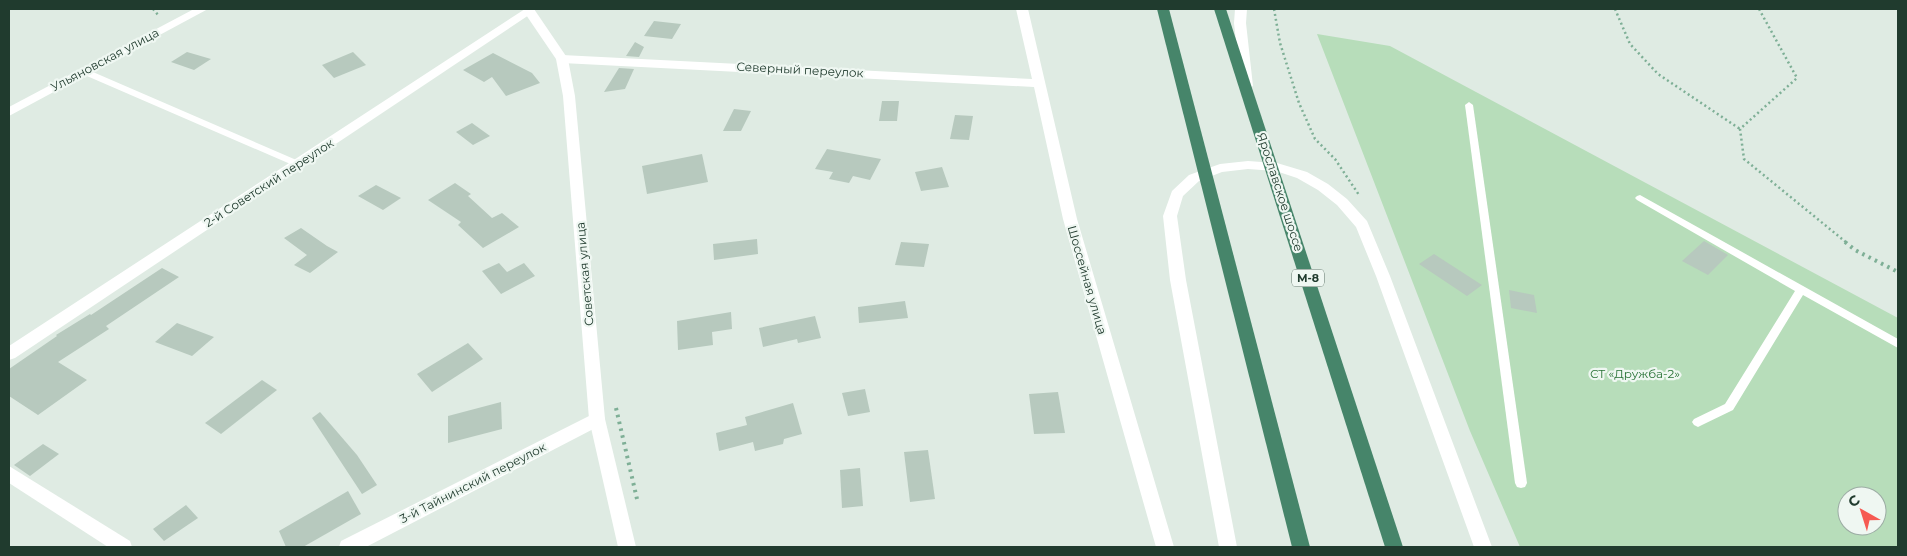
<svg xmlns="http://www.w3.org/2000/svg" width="1907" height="556" font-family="Montserrat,sans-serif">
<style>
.green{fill:#b7ddba;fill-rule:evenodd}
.building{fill:#b7c9be}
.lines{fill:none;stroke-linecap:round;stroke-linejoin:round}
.path-far1{stroke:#7eaf96;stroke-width:2.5;stroke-dasharray:2 3;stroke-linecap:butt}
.path{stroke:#7eaf96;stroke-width:4;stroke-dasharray:2.5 4.5;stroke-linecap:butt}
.service{fill:#fff;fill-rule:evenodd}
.minor{fill:#fff;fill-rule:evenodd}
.tertiary{fill:#fff;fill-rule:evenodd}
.secondary{fill:#fff;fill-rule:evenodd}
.trunk{fill:#46856a;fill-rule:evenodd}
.labels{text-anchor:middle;stroke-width:4.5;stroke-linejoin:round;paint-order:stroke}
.shield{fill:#eff7f2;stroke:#5e7369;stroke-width:1}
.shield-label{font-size:11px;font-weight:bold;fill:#203b2e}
.street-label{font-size:12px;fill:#203b2e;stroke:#eff7f2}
.park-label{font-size:12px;fill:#297337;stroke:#eff7f2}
</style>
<rect width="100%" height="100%" fill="#dfebe3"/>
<path class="green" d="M1317,34L1390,46L1898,318V547H1520L1470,431ZM1847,496H1877V526H1847Z"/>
<g class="building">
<path d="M654,21L681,24L672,39L644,36Z"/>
<path d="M635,42L644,47L639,57L626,56Z"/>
<path d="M187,52L211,59L194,70L171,62Z"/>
<path d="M353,52L366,65L334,78L322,65Z"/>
<path d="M493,53L532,73L540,83L506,96L492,77L484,82L463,70Z"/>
<path d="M619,68L634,69L625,89L604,92Z"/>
<path d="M882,101H899L897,121H879Z"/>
<path d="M734,109L751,111L741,131H723Z"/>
<path d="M955,115L973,116L969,140L950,139Z"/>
<path d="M472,123L490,136L473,145L456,132Z"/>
<path d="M827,149L881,159L870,180L853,176L849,183L829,179L833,172L815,169Z"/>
<path d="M702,154L708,182L647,194L642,166Z"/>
<path d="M942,167L949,187L921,191L915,172Z"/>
<path d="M455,183L471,194L468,196L492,218L502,213L519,227L483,248L458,225L461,222L428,200Z"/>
<path d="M376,185L401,198L383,210L358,196Z"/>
<path d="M301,228L327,246L338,252L310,273L294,265L307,255L284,238Z"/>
<path d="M757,239L758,254L714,260L713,244Z"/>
<path d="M1704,241L1728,255L1708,275L1682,261Z"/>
<path d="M901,242L929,244L924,267L895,265Z"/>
<path d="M1434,254L1482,285L1467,296L1419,264Z"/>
<path d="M499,263L507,272L524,263L535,276L501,294L482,271Z"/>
<path d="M162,268L179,277L106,326L109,329L58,362L87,380L38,415L9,396V369L57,336L56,335L90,314L91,315Z"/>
<path d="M1509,290L1534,295L1537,313L1511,308Z"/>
<path d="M905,301L908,318L859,323L858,307Z"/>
<path d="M731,312L732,329L712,332L713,345L678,350L677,321Z"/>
<path d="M815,316L821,338L798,343L797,339L763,347L759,328Z"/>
<path d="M177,323L214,337L192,356L155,342Z"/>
<path d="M468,343L483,359L432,392L417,374Z"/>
<path d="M262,380L277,390L221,434L205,423Z"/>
<path d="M865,389L870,412L848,416L842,393Z"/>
<path d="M1058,392L1065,433L1034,434L1029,394Z"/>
<path d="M501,402L502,429L448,443V416Z"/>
<path d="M793,403L802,434L784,439L783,444L755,451L753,442L719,451L716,433L747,425L745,417Z"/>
<path d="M320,412L357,455L377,485L362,494L312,418Z"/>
<path d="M43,444L59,454L30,476L14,465Z"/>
<path d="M928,450L935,499L910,502L904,452Z"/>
<path d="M860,468L863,506L842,508L840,470Z"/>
<path d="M348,491L361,514L303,547H286L279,531Z"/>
<path d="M186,505L198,518L164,541L153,529Z"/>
</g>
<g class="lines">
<g class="path-far1">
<path d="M153,9L159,16"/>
<path d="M1274,9L1280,43L1299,103L1315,139L1335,159L1359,195"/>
<path d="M1615,9L1630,44L1658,74L1740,129"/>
<path d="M1759,9L1797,78L1740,129L1744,159L1847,243"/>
</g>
<g class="path">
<path d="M1845,242L1855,250L1898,272"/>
<path d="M616,408L637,499"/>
</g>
<g class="service">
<path d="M80,69H86L301,162L302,164L298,167L295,166L80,73Z"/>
<path d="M1469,102L1473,105L1527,483L1525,487L1521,488L1517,487L1515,483L1465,105Z"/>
<path d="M1640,195L1898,339V348L1803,295L1733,410L1702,425L1698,427L1694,425L1692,422L1694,419L1725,404L1795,291L1637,200L1635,198L1637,196Z"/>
</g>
<g class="minor">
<path d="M525,9H533L535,11L15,358L9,360V346Z"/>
<path d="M1016,9H1028L1077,219L1174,547H1156L1063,219L1034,87L562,63L556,59L562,55L1032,79Z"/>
<path d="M597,412L603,414L605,419L603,424L366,547H339L341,541Z"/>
</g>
<g class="tertiary">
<path d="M194,9H208L9,116V107Z"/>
<path d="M522,9H534L568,59L575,96L605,419L636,547H618L589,419L563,96L556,59Z"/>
<path d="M1248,161L1277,163L1307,172L1328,184L1347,199L1367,221L1390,276L1492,547H1474L1376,276L1356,227L1337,205L1318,190L1297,178L1276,171L1248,169L1222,172L1199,181L1183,196L1177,216L1186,280L1237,547H1219L1170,280L1163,216L1172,191L1189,175L1220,164Z"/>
<path d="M9,466L130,541L132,547H108L9,483Z"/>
</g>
<path class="secondary" d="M1235,9H1247L1246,23L1253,86L1247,90L1241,86L1234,23Z"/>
<g class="trunk">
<path d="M1157,9H1169L1310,547H1292Z"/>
<path d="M1214,9H1226L1403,547H1385Z"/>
</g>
</g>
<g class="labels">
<rect class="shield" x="1292" y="269.5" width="32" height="17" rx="4"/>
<g class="shield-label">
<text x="1308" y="282">М-8</text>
</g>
<g class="street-label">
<text transform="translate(105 60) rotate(-28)" y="4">Ульяновская улица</text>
<text transform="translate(800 70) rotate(3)" y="4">Северный переулок</text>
<text transform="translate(269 183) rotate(-33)" y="4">2-й Советский переулок</text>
<text transform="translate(1280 192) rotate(72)" y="4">Ярославское шоссе</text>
<text transform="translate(585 274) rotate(-95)" y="4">Советская улица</text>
<text transform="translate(1087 280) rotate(74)" y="4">Шоссейная улица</text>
<text transform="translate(473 483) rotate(-27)" y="4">3-й Тайнинский переулок</text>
</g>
<g class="park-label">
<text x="1635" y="378">СТ «Дружба-2»</text>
</g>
</g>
<rect width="1907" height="556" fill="none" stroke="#203b2e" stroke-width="20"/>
<g transform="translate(1862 511) rotate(321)"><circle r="24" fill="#eff7f2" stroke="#9caca4"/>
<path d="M0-4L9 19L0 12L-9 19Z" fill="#f65a52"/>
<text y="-8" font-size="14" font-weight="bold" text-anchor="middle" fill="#203b2e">С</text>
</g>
</svg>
